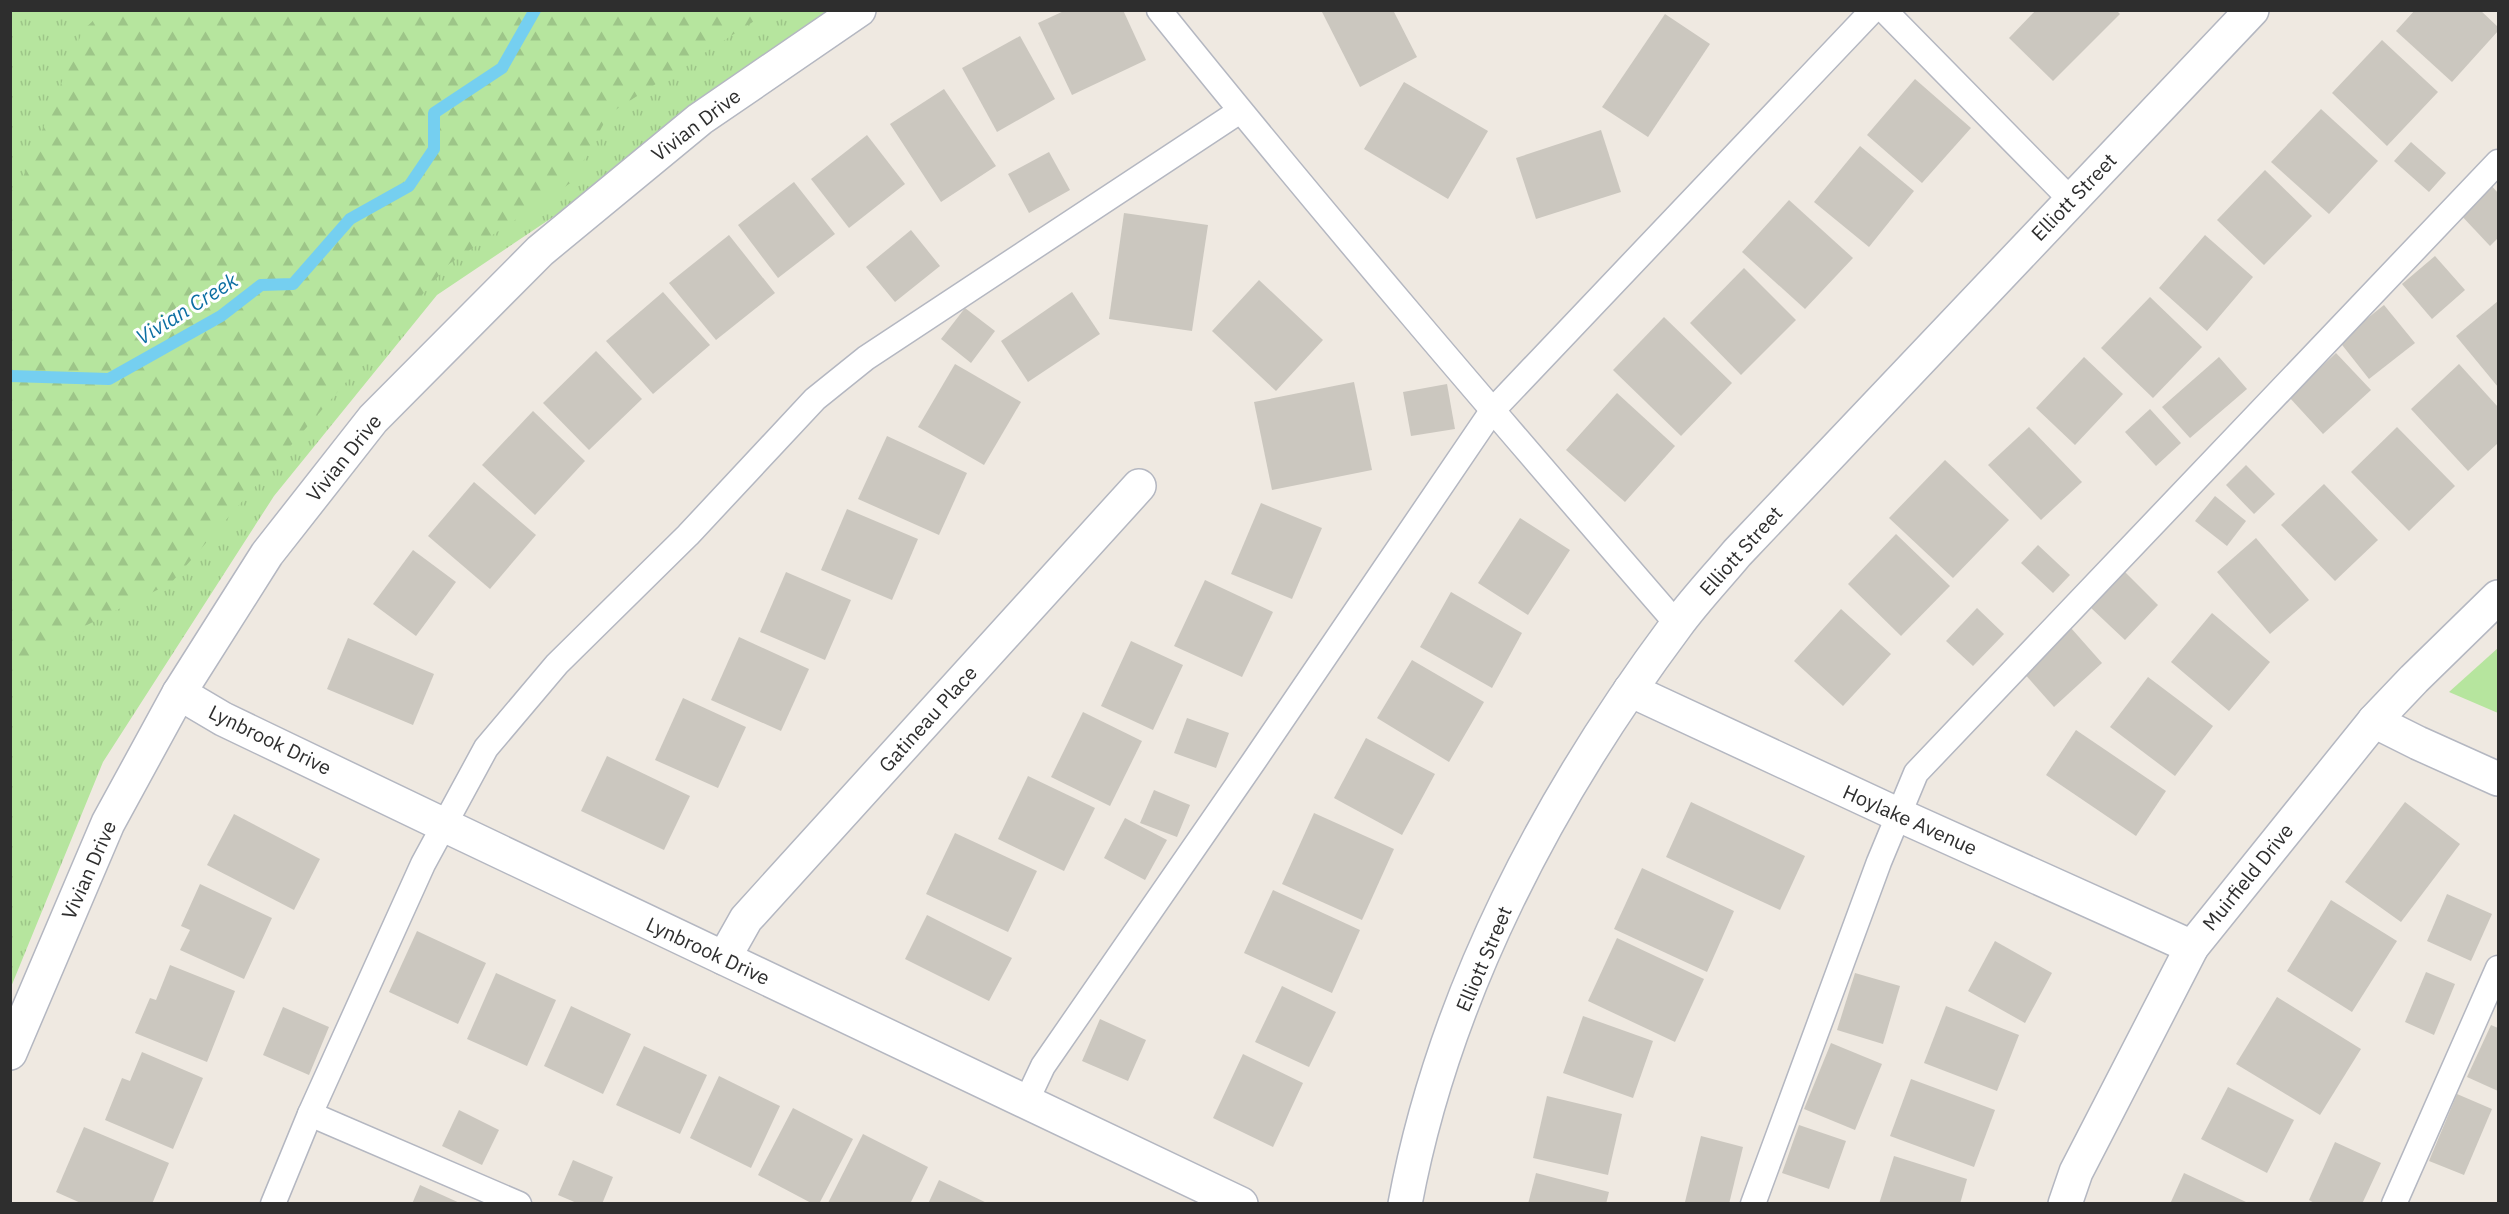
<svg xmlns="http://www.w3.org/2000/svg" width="2509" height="1214" font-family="'IBM Plex Sans',sans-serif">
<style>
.grass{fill:url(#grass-tufts)}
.forest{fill:url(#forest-firs)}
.park{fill:#b6e59e}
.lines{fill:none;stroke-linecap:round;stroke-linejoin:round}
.stream{stroke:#75cff0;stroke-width:12}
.building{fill:#cbc7bf}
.service-casing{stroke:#b4b7c1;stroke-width:27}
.minor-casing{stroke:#b4b7c1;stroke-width:36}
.tertiary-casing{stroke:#b4b7c1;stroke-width:36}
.service{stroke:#fff;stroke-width:24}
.minor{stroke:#fff;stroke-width:33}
.tertiary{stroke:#fff;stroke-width:33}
.labels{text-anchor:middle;stroke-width:6;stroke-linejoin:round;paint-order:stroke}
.street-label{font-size:20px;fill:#2e2e2e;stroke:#fff}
.water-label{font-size:21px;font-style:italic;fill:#0d6fa3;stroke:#fff}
</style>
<defs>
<pattern id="grass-tufts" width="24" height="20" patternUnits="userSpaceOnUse" patternTransform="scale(1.5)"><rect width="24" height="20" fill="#b6e59e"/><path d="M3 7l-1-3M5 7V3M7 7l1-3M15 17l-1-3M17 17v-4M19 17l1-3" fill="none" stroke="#9dc588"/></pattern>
<pattern id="forest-firs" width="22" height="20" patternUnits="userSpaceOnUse" patternTransform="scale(1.5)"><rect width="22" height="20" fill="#b6e59e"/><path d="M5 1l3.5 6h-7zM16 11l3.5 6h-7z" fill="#9dc588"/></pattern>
</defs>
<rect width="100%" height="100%" fill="#efe9e1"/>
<path class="grass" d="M11,11H860L437,295L274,496L103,762L11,987Z"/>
<path class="forest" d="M105,10L770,11L609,114L572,182L449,264L171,583L71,633L11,674V192L24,175L83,30Z"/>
<path class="park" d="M2498,648V713L2449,692Z"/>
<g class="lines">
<path class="stream" d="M10,376L109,379L221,316L261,285L293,284L350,219L409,186L434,149V113L502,68L535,10"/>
</g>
<g class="building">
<path d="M1066,10H1123L1146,60L1072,95L1038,23Z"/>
<path d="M1321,10H1393L1417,57L1360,87Z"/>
<path d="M2036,10H2116L2120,14L2053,81L2009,38Z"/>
<path d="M2415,10H2480L2498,27V31L2452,82L2396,31Z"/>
<path d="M1665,14L1710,44L1648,137L1602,107Z"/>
<path d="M1020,36L1055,99L997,132L962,68Z"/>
<path d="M2382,40L2438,92L2387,146L2332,93Z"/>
<path d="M1915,79L1971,128L1922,183L1867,135Z"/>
<path d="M1404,82L1488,131L1448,199L1364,149Z"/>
<path d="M944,89L996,166L941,202L890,124Z"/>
<path d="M2321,109L2378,161L2329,214L2271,162Z"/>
<path d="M1601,130L1621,192L1536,219L1516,158Z"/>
<path d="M867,135L905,184L849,228L811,179Z"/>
<path d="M2411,142L2446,173L2429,192L2394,161Z"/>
<path d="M1860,146L1914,191L1869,247L1814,202Z"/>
<path d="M1049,152L1070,190L1029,213L1008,174Z"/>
<path d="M2265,170L2312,216L2264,265L2217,220Z"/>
<path d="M794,182L835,234L778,278L738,225Z"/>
<path d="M2490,184L2498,193V238L2490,246L2459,213Z"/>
<path d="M1789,200L1853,258L1805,309L1742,252Z"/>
<path d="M1124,213L1208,225L1192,331L1109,319Z"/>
<path d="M911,230L940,266L895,302L866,267Z"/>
<path d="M729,235L775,293L716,340L669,283Z"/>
<path d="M2205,235L2253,277L2207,331L2159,288Z"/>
<path d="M2435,256L2465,290L2432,319L2402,284Z"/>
<path d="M1744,268L1796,320L1741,375L1690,323Z"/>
<path d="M1259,280L1323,340L1276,391L1212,331Z"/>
<path d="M663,292L710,345L653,394L606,341Z"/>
<path d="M1072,292L1100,334L1028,382L1001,341Z"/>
<path d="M2150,297L2202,347L2153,398L2101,348Z"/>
<path d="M2498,301V387L2456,336Z"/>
<path d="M2384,305L2415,343L2369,379L2339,341Z"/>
<path d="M965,308L995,331L971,363L941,339Z"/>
<path d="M1664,317L1732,383L1681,436L1613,370Z"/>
<path d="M596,351L642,399L589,450L543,403Z"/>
<path d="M2336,353L2371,390L2323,434L2289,397Z"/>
<path d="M2084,357L2123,394L2075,445L2036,408Z"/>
<path d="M2219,357L2247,389L2190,438L2162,407Z"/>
<path d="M955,364L1021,402L984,465L918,427Z"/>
<path d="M2459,364L2498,407V443L2468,471L2411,409Z"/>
<path d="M1354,382L1372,470L1272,490L1254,402Z"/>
<path d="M1447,384L1455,429L1411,436L1403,392Z"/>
<path d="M1617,393L1675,446L1625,502L1566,450Z"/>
<path d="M2150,409L2181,443L2156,466L2125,432Z"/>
<path d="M533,411L585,461L535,515L482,465Z"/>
<path d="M2029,427L2082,482L2041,520L1988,465Z"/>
<path d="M2397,427L2455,486L2409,531L2351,472Z"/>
<path d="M887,436L967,473L939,535L858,499Z"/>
<path d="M1945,460L2009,520L1953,578L1889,518Z"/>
<path d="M2246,465L2275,494L2254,514L2226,485Z"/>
<path d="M474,482L536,535L490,589L428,536Z"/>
<path d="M2324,484L2378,540L2335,581L2281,525Z"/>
<path d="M2215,496L2246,521L2227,546L2195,521Z"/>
<path d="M1261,503L1322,528L1292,599L1231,574Z"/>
<path d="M847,509L918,539L892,600L821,570Z"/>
<path d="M1520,518L1570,550L1528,615L1478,583Z"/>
<path d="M1896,534L1950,586L1901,636L1848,584Z"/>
<path d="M2256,538L2309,600L2270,634L2217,572Z"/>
<path d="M2038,545L2070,575L2053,593L2021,563Z"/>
<path d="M413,550L456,582L416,636L373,604Z"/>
<path d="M2124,571L2158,605L2125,640L2090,607Z"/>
<path d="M786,572L851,600L825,660L760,632Z"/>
<path d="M1205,580L1273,612L1242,677L1174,646Z"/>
<path d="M1451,592L1522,633L1492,688L1420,647Z"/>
<path d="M1977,608L2004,634L1973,666L1946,641Z"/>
<path d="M1841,609L1891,654L1843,706L1794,661Z"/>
<path d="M2212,613L2270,662L2229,711L2171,662Z"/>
<path d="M2071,628L2102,663L2054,707L2023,672Z"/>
<path d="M739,637L809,669L781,731L711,700Z"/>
<path d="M348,638L434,674L413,725L327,689Z"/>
<path d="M1131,641L1183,665L1153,730L1101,706Z"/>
<path d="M1412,660L1484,702L1449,762L1377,718Z"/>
<path d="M2148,677L2213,726L2175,776L2110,727Z"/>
<path d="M683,698L746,727L718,788L655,760Z"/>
<path d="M1083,712L1142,741L1110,806L1051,777Z"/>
<path d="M1187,718L1229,733L1216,768L1174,753Z"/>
<path d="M2076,730L2166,791L2136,836L2046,775Z"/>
<path d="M1366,738L1435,774L1402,835L1334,798Z"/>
<path d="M607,756L690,796L664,850L581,811Z"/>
<path d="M1028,776L1095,808L1064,871L998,839Z"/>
<path d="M1154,790L1190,805L1177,837L1140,823Z"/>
<path d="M1691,802L1805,856L1780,910L1666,857Z"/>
<path d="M2405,802L2460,844L2401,922L2345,882Z"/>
<path d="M1314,813L1394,849L1362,920L1282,884Z"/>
<path d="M234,814L320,859L294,910L207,865Z"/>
<path d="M1125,818L1167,840L1145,880L1104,858Z"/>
<path d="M955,833L1037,871L1008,932L926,894Z"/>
<path d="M1642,868L1734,911L1707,972L1614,929Z"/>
<path d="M200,884L272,918L244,979L180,950L190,930L181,926Z"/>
<path d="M1273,890L1360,930L1332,993L1244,953Z"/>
<path d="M2447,894L2492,914L2471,961L2427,941Z"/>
<path d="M2331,900L2397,941L2352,1012L2287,971Z"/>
<path d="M927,915L1012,958L989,1001L905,959Z"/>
<path d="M417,931L486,963L458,1024L389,992Z"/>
<path d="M1617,938L1704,979L1675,1042L1588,1001Z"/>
<path d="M1995,941L2052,973L2025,1023L1968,991Z"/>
<path d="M170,965L235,991L207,1062L135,1033L150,998L156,1000Z"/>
<path d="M2426,972L2455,984L2434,1035L2405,1022Z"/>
<path d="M496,973L556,1000L527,1066L467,1039Z"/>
<path d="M1855,973L1900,986L1883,1044L1837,1030Z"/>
<path d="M1282,986L1336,1012L1309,1067L1255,1042Z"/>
<path d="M2277,997L2361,1049L2320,1115L2236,1064Z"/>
<path d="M571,1006L631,1034L603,1094L544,1066Z"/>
<path d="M1946,1006L2019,1035L1997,1091L1924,1063Z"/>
<path d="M283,1007L329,1027L309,1075L263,1055Z"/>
<path d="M1583,1016L1653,1041L1633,1098L1563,1073Z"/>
<path d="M1100,1019L1146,1040L1128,1081L1082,1061Z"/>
<path d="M2491,1025L2498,1028V1091L2467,1077Z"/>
<path d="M1831,1043L1882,1064L1855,1130L1804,1109Z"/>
<path d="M644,1046L707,1075L680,1134L616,1105Z"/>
<path d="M142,1052L203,1078L173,1149L105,1120L122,1078L130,1081Z"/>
<path d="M1243,1054L1303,1083L1273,1147L1213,1118Z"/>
<path d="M719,1076L780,1106L751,1168L690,1138Z"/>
<path d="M1911,1079L1995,1110L1974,1167L1890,1136Z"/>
<path d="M2228,1087L2294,1120L2267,1173L2201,1139Z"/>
<path d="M2457,1094L2492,1109L2464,1175L2429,1161Z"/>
<path d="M1547,1096L1622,1114L1608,1175L1533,1158Z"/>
<path d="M793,1108L853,1139L819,1204H813L758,1175Z"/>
<path d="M459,1110L499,1130L482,1165L442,1146Z"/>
<path d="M1799,1125L1846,1141L1829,1189L1782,1173Z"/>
<path d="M84,1127L169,1163L152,1204H83L56,1192Z"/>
<path d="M863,1134L928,1167L910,1204L828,1203Z"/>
<path d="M1701,1136L1743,1147L1729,1204L1685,1202Z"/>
<path d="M2335,1142L2381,1163L2362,1204H2316L2309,1200Z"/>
<path d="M1894,1156L1967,1179L1960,1204H1879Z"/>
<path d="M573,1160L613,1177L602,1204H579L558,1195Z"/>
<path d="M1536,1173L1609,1192L1606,1204H1528Z"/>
<path d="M2184,1173L2246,1202L2245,1204H2170Z"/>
<path d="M939,1180L989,1204H928Z"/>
<path d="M420,1185L462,1204H412Z"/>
</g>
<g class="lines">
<g class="service-casing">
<g id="service">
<path d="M1159,10C1327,219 1502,422 1677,624"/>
<path d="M1884,10L2071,200"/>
<path d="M1026,1102L1043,1066L1254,761L1492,411L1873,10"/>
<path d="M310,1114L519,1204"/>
<path d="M273,1204L310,1114L423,864L486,748L557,664L688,535L815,399L866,358L1240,111"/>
<path d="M1753,1204L1879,862L1916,773L2498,162"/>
<path d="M2394,1204L2498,968"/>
</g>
</g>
<g class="minor-casing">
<g id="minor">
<path d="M1630,690L1899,815L2192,947"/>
<path d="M179,693L223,719L444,825L1241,1204"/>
<path d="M2374,721L2418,743L2498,779"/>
<path d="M724,958L746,919L1139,486"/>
<path d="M10,1053L108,823L179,693L267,554L373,419L540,251L700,119L859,10"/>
<path d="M2065,1204L2076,1172L2192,947L2374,721L2414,679L2498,597"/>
</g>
</g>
<g class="tertiary-casing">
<path id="tertiary" d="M1405,1204C1444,994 1549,796 1676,626C1695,600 1717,577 1737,553L2252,10"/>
</g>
<use href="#service" class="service"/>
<use href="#minor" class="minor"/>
<use href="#tertiary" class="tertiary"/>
</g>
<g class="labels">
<g class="street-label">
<text transform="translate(696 125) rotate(-37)" y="7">Vivian Drive</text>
<text transform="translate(2074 197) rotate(-46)" y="7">Elliott Street</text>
<text transform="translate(344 458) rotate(-51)" y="7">Vivian Drive</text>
<text transform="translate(1741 551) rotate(-48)" y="7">Elliott Street</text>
<text transform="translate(928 719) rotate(-48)" y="7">Gatineau Place</text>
<text transform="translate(270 740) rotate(26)" y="7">Lynbrook Drive</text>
<text transform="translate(1910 820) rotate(24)" y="7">Hoylake Avenue</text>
<text transform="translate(89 870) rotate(-66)" y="7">Vivian Drive</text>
<text transform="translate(2248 877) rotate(-51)" y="7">Muirfield Drive</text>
<text transform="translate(708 951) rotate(25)" y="7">Lynbrook Drive</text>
<text transform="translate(1484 959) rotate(-67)" y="7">Elliott Street</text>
</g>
<g class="water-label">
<text transform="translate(187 309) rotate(-32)" y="7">Vivian Creek</text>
</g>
</g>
<rect width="2509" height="1214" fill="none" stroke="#2e2e2e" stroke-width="24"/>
</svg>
